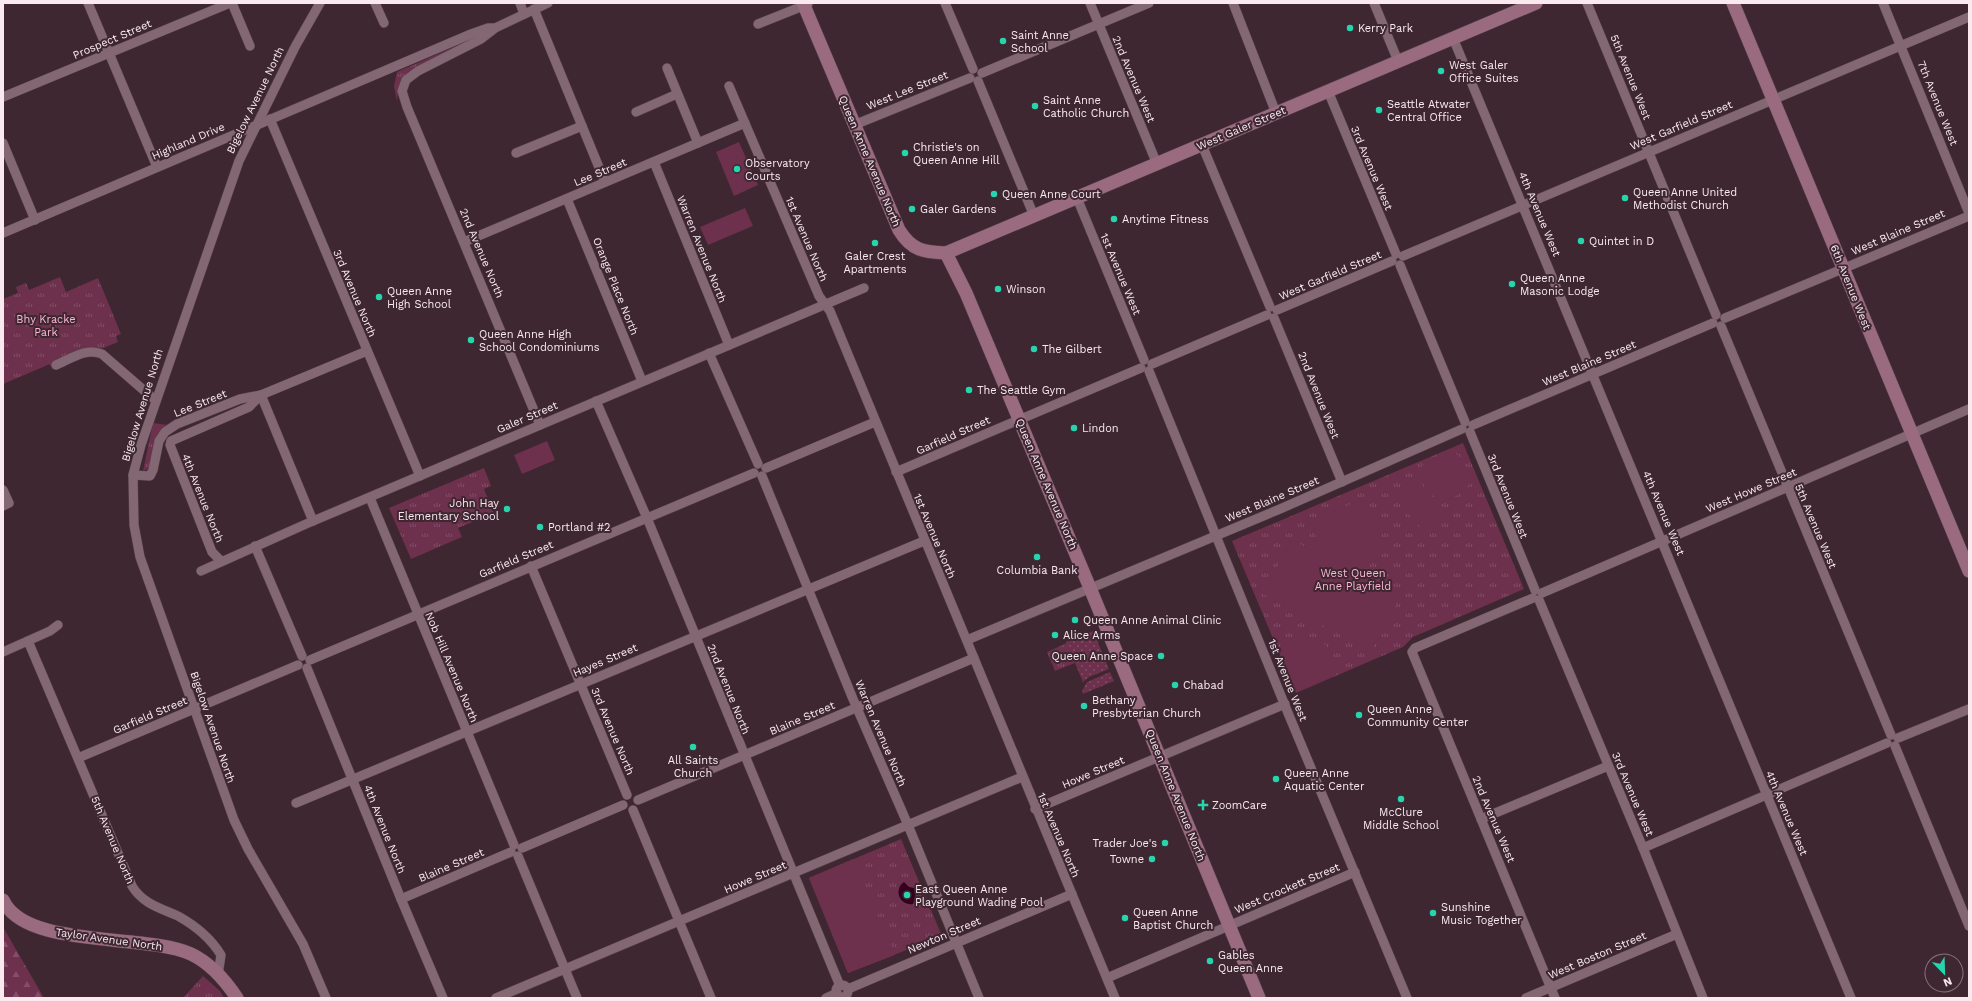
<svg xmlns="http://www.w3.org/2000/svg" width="1972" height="1001" font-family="'Work Sans',sans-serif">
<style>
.grass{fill:url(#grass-dots)}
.forest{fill:url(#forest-firs)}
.park{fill:url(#park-tufts)}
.pitch{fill:#6d304d}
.water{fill:#35001d}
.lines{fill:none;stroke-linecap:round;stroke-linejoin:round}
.street-casing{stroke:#57444d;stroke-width:10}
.secondary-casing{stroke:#57444d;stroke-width:14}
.street{stroke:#836873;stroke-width:9}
.secondary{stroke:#9a6b7f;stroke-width:13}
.poi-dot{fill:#26d5ae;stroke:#3e2731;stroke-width:1.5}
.labels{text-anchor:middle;stroke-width:4;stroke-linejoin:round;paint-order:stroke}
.poi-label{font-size:11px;fill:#faeaf0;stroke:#3e2731;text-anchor:start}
.street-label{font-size:11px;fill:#faeaf0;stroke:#3e2731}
.park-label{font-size:11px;fill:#fcb6d3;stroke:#3e2731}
</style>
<defs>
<pattern id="grass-dots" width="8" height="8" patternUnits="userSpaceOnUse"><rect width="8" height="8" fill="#6d304d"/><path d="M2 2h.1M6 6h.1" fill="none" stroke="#834e67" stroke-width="1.8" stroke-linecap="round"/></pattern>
<pattern id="forest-firs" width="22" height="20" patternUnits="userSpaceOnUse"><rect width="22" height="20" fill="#6d304d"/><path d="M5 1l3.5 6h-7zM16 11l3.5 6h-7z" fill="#834e67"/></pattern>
<pattern id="park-tufts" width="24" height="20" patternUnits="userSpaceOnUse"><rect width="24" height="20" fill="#6d304d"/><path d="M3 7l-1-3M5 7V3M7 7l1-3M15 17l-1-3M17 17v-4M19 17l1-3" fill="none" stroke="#834e67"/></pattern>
</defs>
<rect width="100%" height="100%" fill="#3e2731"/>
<g class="grass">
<path d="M1093,631L1109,669L1089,677L1083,682L1066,642Z"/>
<path d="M1110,672L1114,681L1083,694L1082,691L1087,682Z"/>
</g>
<path class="forest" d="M3,927L44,998H3Z"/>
<g class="park">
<path d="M474,38L398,90L397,101L394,86L397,72Z"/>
<path d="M60,277L66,292L98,278L121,334L116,336L118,342L52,369L50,364L3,384V299L18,293L16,287L26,283L29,290Z"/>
<path d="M153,423L168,425L150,468L143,471Z"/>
<path d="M1463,443L1524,589L1413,637L1403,647L1296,693L1232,541Z"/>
<path d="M484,468L491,486L484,489L494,513L458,528L462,537L411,559L389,508Z"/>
<path d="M1067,643L1075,663L1055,671L1047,652Z"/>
<path d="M901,839L942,936L848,973L809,878Z"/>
<path d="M203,976L220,991L224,998H183Z"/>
</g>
<g class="pitch">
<path d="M739,142L758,185L734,196L716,152Z"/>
<path d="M745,208L753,226L708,245L700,227Z"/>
<path d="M547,441L555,460L522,474L514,455Z"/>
<path d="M1452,453L1458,455L1470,483C1449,512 1418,499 1423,465Z"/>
<path d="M1416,478L1448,515L1426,534L1394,497Z"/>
<path d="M1361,500L1368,504L1385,545C1380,560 1365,571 1349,570L1400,596L1371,651L1263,594L1292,540L1323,556C1316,543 1314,534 1315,519Z"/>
<path d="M1312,637C1332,646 1334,654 1335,675L1296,692L1281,656C1290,645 1296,639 1312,637Z"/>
<path d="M853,859L895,955L848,973L809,878Z"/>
</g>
<path class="water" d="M904,882L909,887L914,888L916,893L913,904C900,906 893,890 904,882Z"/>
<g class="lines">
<g class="street-casing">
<g id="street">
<path d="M88,3L157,167"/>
<path d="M232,3L250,46"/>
<path d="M320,3L295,47L239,161L141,445L133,475L134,525L140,557L234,820L248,849L303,944L326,998"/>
<path d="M375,3L384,23"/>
<path d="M520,3L524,14"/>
<path d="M945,3L973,69"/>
<path d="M1090,3L1157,164"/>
<path d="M1233,3L1276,113"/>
<path d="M1374,3L1398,61"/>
<path d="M1587,3L1716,315"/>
<path d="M1883,3L1969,213"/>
<path d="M534,9L605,182"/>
<path d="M758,24L808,4"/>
<path d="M494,29L481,39L418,71L406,80L402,91L407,107L540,425"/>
<path d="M1453,38L1851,998"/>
<path d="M667,68L698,143"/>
<path d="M982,73L1149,3"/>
<path d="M978,81L1034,216"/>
<path d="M729,86L819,296L830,311L1115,998"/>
<path d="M1328,91L1396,254"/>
<path d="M3,97L230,3"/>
<path d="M636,112L677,94"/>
<path d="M270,119L420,476"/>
<path d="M854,125L970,78"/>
<path d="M3,143L35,220"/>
<path d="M1202,145L1270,307"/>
<path d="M516,153L582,126"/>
<path d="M654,162L729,345"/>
<path d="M1077,198L1144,360"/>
<path d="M567,199L642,381"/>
<path d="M3,233L471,34L488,28H495L548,3"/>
<path d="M464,242L745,123"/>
<path d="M1403,256L1969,17"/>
<path d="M1400,265L1465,422"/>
<path d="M1277,310L1392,261"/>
<path d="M1274,318L1342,482"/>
<path d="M1725,318L1969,216"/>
<path d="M1721,326L1891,735"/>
<path d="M709,353L758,464"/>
<path d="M1152,364L1267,315"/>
<path d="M56,365C70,359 87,347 102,354L155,400"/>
<path d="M1149,371L1288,713L1407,998"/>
<path d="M261,395L313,521"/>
<path d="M596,401L647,518L840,986"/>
<path d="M1473,425L1713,323"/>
<path d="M1470,432L1535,590"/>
<path d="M766,468L875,422"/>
<path d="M896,472L1141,368"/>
<path d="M133,475L150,476L153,470L159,441L165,432L177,424L240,399L261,395L367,351"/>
<path d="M762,476L853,699L908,825L979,998"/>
<path d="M3,490L9,503L3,506"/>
<path d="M370,498L514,845"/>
<path d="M255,546L302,656"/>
<path d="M221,561L212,552L170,445L171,441L249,407L261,395"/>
<path d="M531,566L627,795"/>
<path d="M201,571L306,524L864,288"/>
<path d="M1542,593L1969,409"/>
<path d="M1533,598L1415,648L1412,652L1555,998"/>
<path d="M1539,600L1643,848L1703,998"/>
<path d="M967,640L1280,509L1462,429"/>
<path d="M28,641L132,886C143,904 160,908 178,916C196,926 210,937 221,955L218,975"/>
<path d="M3,652L50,631L58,625"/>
<path d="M310,660L754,473"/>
<path d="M307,668L401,899L443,998"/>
<path d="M1898,738L1969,709"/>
<path d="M1895,746L1969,926"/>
<path d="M78,758L298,665"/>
<path d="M638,800L974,658"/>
<path d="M296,803L924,541"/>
<path d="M1035,809L1285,704"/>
<path d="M633,810L711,998"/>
<path d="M1481,819L1608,766"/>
<path d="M522,848L623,805"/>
<path d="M1643,848L1887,743"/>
<path d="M518,856L577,998"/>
<path d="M401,899L511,852"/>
<path d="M1107,978L1355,872"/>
<circle cx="842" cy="991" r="6"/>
<path d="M848,989L1072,894"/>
<path d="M496,998L1022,777"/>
<path d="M826,998L837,993"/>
<path d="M1526,998L1677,934"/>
</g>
</g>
<g class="secondary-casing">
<g id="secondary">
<path d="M803,3L899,230C912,251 924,252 946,253L1536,3"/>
<path d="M1733,3L1969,571"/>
<path d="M946,253L966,293L1090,588L1259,998"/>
<path d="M3,900C25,949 145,933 191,954C210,963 225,980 237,998"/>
</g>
</g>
<use href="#street" class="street"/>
<use href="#secondary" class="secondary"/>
</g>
<g class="poi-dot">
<circle cx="1350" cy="28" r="4"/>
<circle cx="1003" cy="41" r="4"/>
<circle cx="1441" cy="71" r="4"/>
<circle cx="1035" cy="106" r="4"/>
<circle cx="1379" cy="110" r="4"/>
<circle cx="905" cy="153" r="4"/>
<circle cx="737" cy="169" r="4"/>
<circle cx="994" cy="194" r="4"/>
<circle cx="1625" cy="198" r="4"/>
<circle cx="912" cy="209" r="4"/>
<circle cx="1114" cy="219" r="4"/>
<circle cx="1581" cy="241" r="4"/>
<circle cx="875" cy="243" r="4"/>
<circle cx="1512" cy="284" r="4"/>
<circle cx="998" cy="289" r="4"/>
<circle cx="379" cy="297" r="4"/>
<circle cx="471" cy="340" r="4"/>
<circle cx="1034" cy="349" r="4"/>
<circle cx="969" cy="390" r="4"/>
<circle cx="1074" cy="428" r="4"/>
<circle cx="507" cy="509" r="4"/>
<circle cx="540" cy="527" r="4"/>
<circle cx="1037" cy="557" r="4"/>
<circle cx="1075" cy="620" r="4"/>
<circle cx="1055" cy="635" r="4"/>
<circle cx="1161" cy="656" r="4"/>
<circle cx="1175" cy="685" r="4"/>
<circle cx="1084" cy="706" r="4"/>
<circle cx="1359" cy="715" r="4"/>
<circle cx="693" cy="747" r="4"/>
<circle cx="1276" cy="779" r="4"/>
<circle cx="1401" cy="799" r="4"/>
<path d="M1201 799h4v4h4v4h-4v4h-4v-4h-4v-4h4z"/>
<circle cx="1165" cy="843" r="4"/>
<circle cx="1152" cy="859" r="4"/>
<circle cx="907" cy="895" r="4"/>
<circle cx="1433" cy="913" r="4"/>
<circle cx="1125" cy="918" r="4"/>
<circle cx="1210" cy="961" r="4"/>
</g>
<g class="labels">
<g class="poi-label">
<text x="1358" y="32">Kerry Park</text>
<text x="1011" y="39">Saint Anne<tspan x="1011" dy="13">School</tspan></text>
<text x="1449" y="69">West Galer<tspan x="1449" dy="13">Office Suites</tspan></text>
<text x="1043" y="104">Saint Anne<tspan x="1043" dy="13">Catholic Church</tspan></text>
<text x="1387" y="108">Seattle Atwater<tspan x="1387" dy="13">Central Office</tspan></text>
<text x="913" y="151">Christie's on<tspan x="913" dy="13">Queen Anne Hill</tspan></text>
<text x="745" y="167">Observatory<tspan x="745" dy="13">Courts</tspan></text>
<text x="1633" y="196">Queen Anne United<tspan x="1633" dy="13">Methodist Church</tspan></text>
<text x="1002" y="198">Queen Anne Court</text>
<text x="920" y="213">Galer Gardens</text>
<text x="1122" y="223">Anytime Fitness</text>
<text x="1589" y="245">Quintet in D</text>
<text x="875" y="260" text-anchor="middle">Galer Crest<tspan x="875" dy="13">Apartments</tspan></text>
<text x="1520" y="282">Queen Anne<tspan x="1520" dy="13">Masonic Lodge</tspan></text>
<text x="1006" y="293">Winson</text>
<text x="387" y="295">Queen Anne<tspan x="387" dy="13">High School</tspan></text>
<text x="479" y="338">Queen Anne High<tspan x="479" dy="13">School Condominiums</tspan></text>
<text x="1042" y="353">The Gilbert</text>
<text x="977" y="394">The Seattle Gym</text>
<text x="1082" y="432">Lindon</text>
<text x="499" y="507" text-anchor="end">John Hay<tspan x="499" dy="13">Elementary School</tspan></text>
<text x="548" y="531">Portland #2</text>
<text x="1037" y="574" text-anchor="middle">Columbia Bank</text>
<text x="1083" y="624">Queen Anne Animal Clinic</text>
<text x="1063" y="639">Alice Arms</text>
<text x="1153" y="660" text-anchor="end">Queen Anne Space</text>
<text x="1183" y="689">Chabad</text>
<text x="1092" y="704">Bethany<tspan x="1092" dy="13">Presbyterian Church</tspan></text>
<text x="1367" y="713">Queen Anne<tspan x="1367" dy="13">Community Center</tspan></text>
<text x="693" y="764" text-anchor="middle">All Saints<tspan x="693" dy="13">Church</tspan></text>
<text x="1284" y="777">Queen Anne<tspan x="1284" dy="13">Aquatic Center</tspan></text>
<text x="1212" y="809">ZoomCare</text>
<text x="1401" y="816" text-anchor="middle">McClure<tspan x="1401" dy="13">Middle School</tspan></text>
<text x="1157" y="847" text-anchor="end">Trader Joe's</text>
<text x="1144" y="863" text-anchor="end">Towne</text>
<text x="915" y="893">East Queen Anne<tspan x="915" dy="13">Playground Wading Pool</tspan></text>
<text x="1441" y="911">Sunshine<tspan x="1441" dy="13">Music Together</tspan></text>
<text x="1133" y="916">Queen Anne<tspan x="1133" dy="13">Baptist Church</tspan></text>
<text x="1218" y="959">Gables<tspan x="1218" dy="13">Queen Anne</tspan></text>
</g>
<g class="street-label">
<text transform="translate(112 39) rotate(-23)" y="4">Prospect Street</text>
<text transform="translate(1631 77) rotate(68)" y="4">5th Avenue West</text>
<text transform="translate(1134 79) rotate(67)" y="4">2nd Avenue West</text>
<text transform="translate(907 90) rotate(-22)" y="4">West Lee Street</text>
<text transform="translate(255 100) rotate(-64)" y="4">Bigelow Avenue North</text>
<text transform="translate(1938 103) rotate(68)" y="4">7th Avenue West</text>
<text transform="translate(1681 125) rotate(-23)" y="4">West Garfield Street</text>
<text transform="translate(1241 128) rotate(-23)" y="4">West Galer Street</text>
<text transform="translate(188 141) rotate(-23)" y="4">Highland Drive</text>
<text transform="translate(870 161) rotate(67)" y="4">Queen Anne Avenue North</text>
<text transform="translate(1372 168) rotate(67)" y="4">3rd Avenue West</text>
<text transform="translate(600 172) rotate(-23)" y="4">Lee Street</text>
<text transform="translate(1540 214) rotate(67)" y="4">4th Avenue West</text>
<text transform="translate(1898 232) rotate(-23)" y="4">West Blaine Street</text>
<text transform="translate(807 239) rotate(67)" y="4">1st Avenue North</text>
<text transform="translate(702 249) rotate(68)" y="4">Warren Avenue North</text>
<text transform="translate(482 253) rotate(67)" y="4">2nd Avenue North</text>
<text transform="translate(1121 274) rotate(67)" y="4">1st Avenue West</text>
<text transform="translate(1330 275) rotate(-23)" y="4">West Garfield Street</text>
<text transform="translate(616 286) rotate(68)" y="4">Orange Place North</text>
<text transform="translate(1851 287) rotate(68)" y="4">6th Avenue West</text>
<text transform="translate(355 293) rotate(67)" y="4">3rd Avenue North</text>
<text transform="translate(1589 363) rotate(-23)" y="4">West Blaine Street</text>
<text transform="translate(1319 395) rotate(68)" y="4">2nd Avenue West</text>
<text transform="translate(200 403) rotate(-22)" y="4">Lee Street</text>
<text transform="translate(142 405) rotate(-73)" y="4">Bigelow Avenue North</text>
<text transform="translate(527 417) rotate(-23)" y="4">Galer Street</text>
<text transform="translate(953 435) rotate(-24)" y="4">Garfield Street</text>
<text transform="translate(1047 484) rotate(67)" y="4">Queen Anne Avenue North</text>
<text transform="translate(1751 490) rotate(-23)" y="4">West Howe Street</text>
<text transform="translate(1508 496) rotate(68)" y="4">3rd Avenue West</text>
<text transform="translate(203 498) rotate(68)" y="4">4th Avenue North</text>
<text transform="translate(1272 499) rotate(-23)" y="4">West Blaine Street</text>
<text transform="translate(1664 513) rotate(67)" y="4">4th Avenue West</text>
<text transform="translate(1816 526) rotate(67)" y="4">5th Avenue West</text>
<text transform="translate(935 536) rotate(67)" y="4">1st Avenue North</text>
<text transform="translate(516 559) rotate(-23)" y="4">Garfield Street</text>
<text transform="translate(605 660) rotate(-23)" y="4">Hayes Street</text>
<text transform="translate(452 667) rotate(67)" y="4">Nob Hill Avenue North</text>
<text transform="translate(1288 680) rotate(68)" y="4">1st Avenue West</text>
<text transform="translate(729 689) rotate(68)" y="4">2nd Avenue North</text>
<text transform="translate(150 715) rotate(-23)" y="4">Garfield Street</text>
<text transform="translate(802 718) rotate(-23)" y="4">Blaine Street</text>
<text transform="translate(213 727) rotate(71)" y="4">Bigelow Avenue North</text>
<text transform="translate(613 731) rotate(67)" y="4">3rd Avenue North</text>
<text transform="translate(881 733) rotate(67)" y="4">Warren Avenue North</text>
<text transform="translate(1093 772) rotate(-23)" y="4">Howe Street</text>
<text transform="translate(1633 794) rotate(67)" y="4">3rd Avenue West</text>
<text transform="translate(1176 795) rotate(68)" y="4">Queen Anne Avenue North</text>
<text transform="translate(1787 813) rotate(67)" y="4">4th Avenue West</text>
<text transform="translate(1494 819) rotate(67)" y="4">2nd Avenue West</text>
<text transform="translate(385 829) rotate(68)" y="4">4th Avenue North</text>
<text transform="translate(1059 835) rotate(67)" y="4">1st Avenue North</text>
<text transform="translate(113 840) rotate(67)" y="4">5th Avenue North</text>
<text transform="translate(451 865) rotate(-23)" y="4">Blaine Street</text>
<text transform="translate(755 877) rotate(-23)" y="4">Howe Street</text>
<text transform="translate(1287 888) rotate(-23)" y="4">West Crockett Street</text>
<text transform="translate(944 935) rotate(-23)" y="4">Newton Street</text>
<text transform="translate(109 939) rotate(8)" y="4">Taylor Avenue North</text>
<text transform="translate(1597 955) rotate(-23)" y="4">West Boston Street</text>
</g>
<g class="park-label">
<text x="46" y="323">Bhy Kracke<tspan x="46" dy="13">Park</tspan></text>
<text x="1353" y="577">West Queen<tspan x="1353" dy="13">Anne Playfield</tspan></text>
</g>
</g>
<rect width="1972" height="1001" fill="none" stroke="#faeaf0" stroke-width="8"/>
<g transform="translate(1944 973) rotate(157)"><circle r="19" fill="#3e2731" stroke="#89757d"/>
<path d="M0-3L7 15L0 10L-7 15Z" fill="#26d5ae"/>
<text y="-6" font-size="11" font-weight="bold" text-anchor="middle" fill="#faeaf0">N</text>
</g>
</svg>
